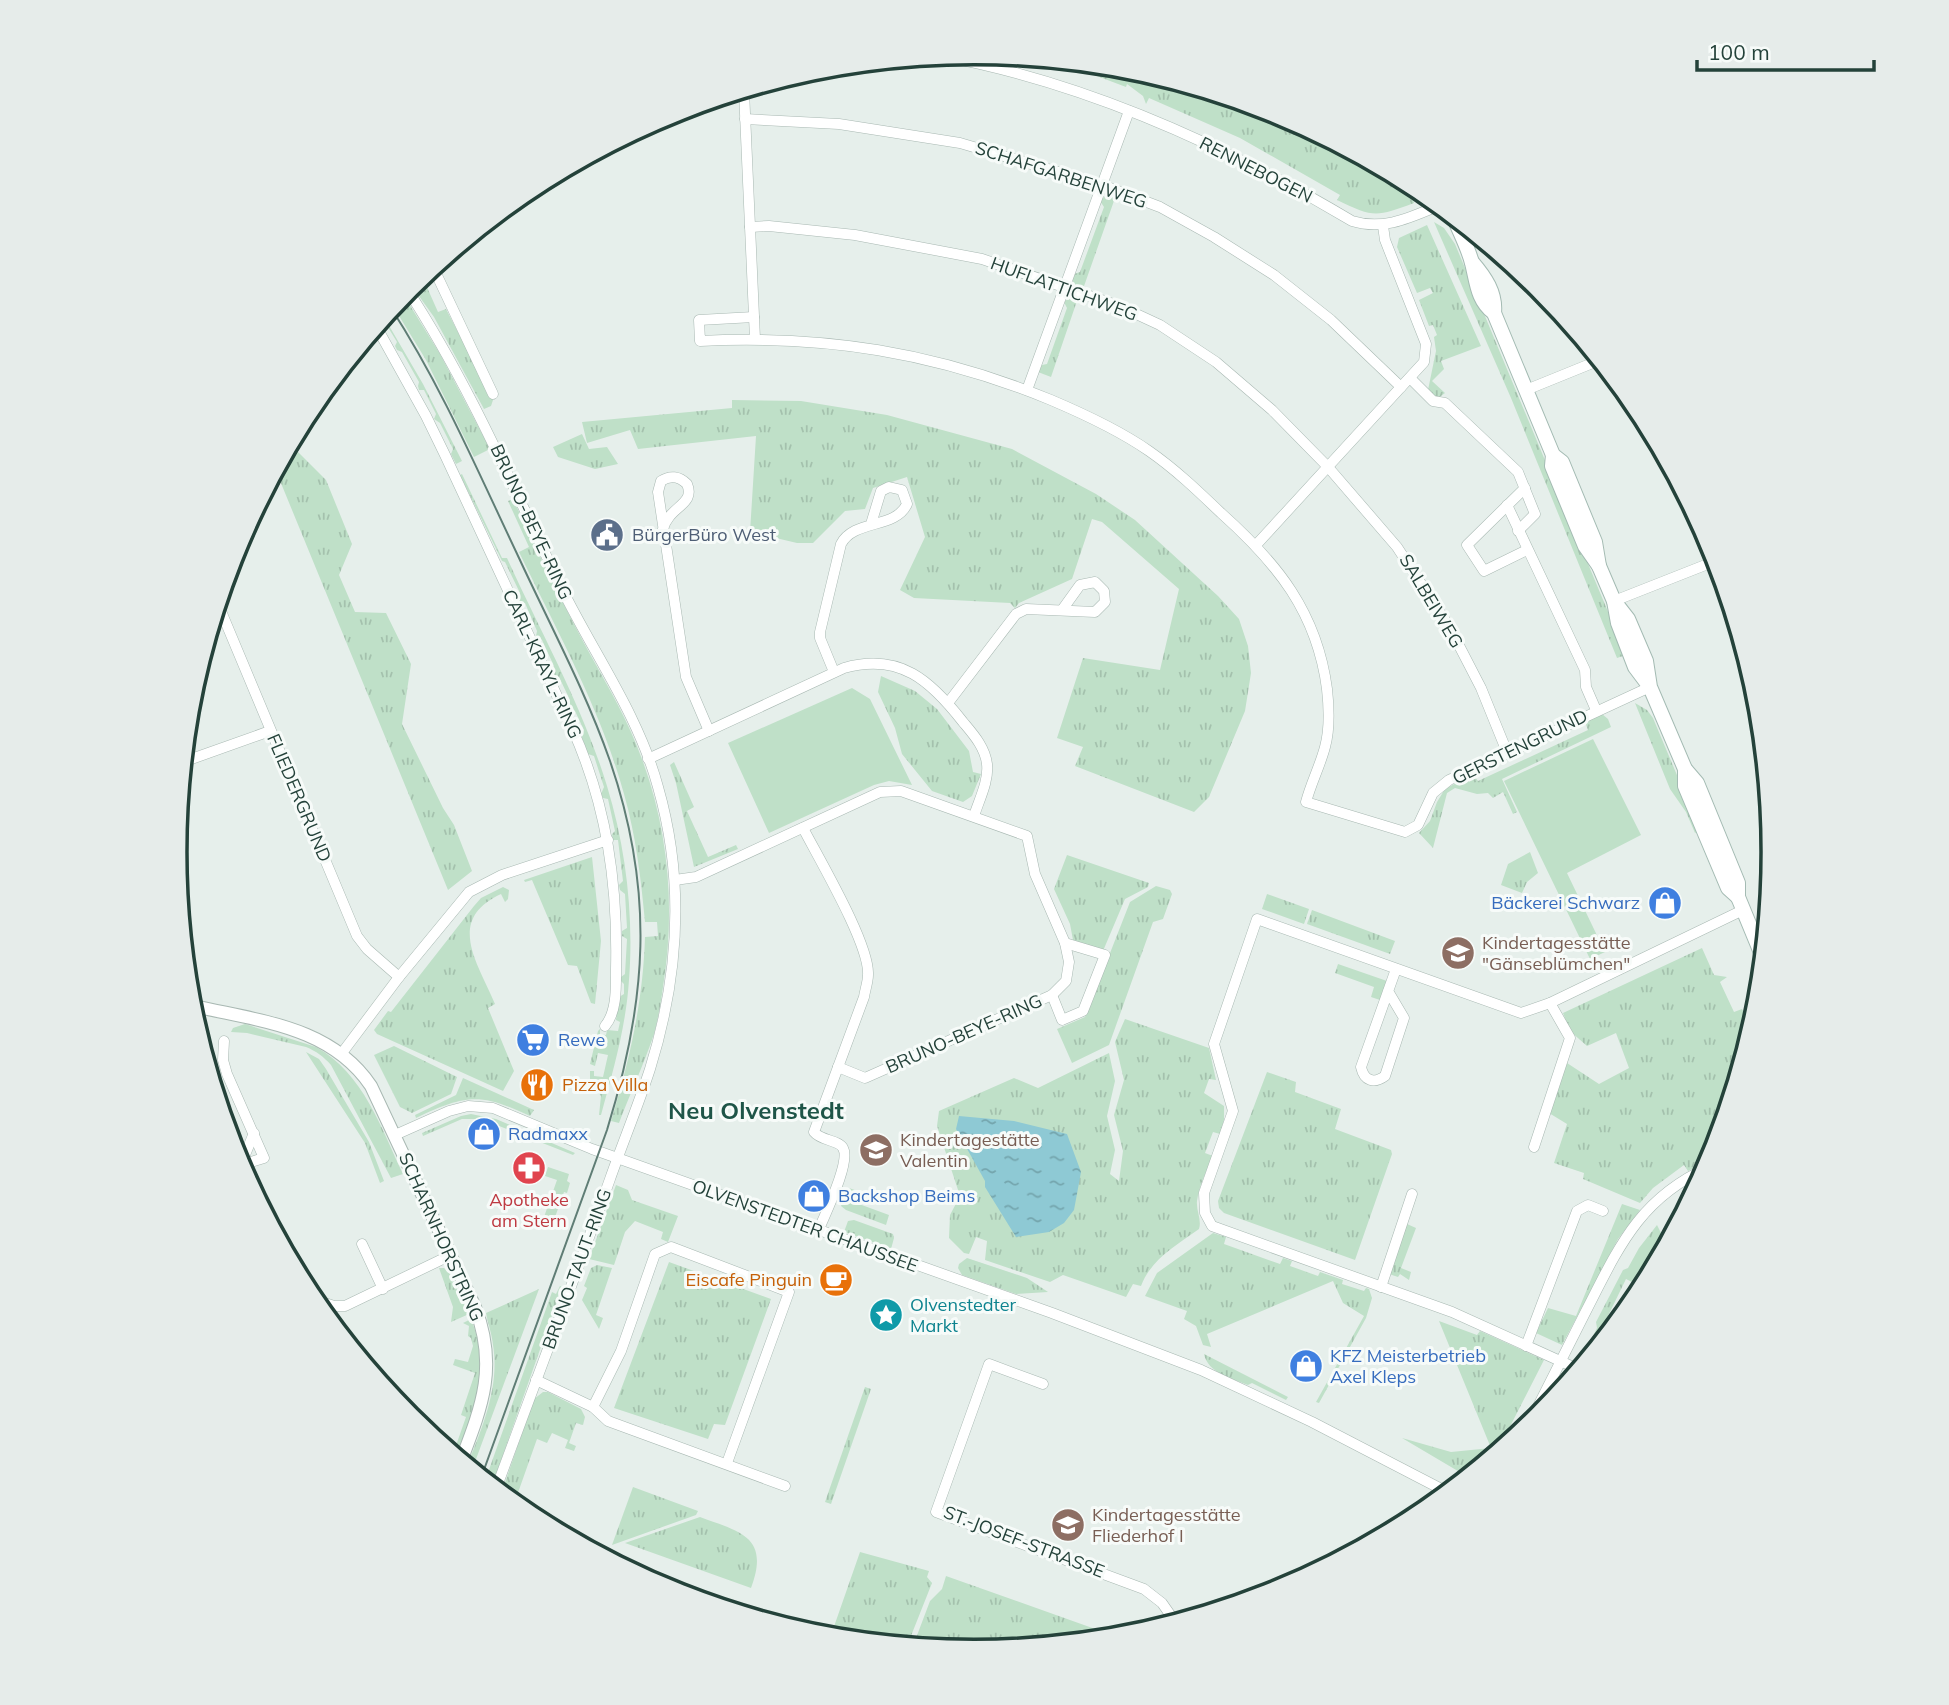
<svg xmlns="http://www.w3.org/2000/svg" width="1949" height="1705" font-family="Mulish,sans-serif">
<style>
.grass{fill:url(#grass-tufts)}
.pitch{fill:#bfe0c8}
.water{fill:url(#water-ripples)}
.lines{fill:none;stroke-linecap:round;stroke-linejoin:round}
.stream{stroke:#8ec9d4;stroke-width:3.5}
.minor-casing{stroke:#a8b8b2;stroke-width:11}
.tertiary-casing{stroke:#a8b8b2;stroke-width:14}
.secondary-casing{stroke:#a4bbb3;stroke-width:16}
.minor{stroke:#fff;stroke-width:10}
.tertiary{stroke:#fff;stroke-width:12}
.secondary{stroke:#fff;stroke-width:14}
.tram{stroke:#5f7d75;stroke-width:2}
.labels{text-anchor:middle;stroke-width:6;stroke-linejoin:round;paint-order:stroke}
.street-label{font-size:18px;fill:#24423a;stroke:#f7fbf9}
.service-label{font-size:18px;fill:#4e5e75;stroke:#f7fbf9;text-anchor:start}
.shop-label{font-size:18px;fill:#366cbe;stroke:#f7fbf9;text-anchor:start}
.education-label{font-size:18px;fill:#785e54;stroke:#f7fbf9;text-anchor:start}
.food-label{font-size:18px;fill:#c56008;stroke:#f7fbf9;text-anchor:start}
.health-label{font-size:18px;fill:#be3a42;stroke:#f7fbf9}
.culture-label{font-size:18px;fill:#0d838f;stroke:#f7fbf9;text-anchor:start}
.district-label{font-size:24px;font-weight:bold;fill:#1f5548;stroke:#f7fbf9}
.rim{fill:none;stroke:#24423a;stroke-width:3.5}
</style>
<defs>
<pattern id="grass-tufts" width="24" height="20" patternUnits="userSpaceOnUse" patternTransform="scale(1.75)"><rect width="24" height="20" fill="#bfe0c8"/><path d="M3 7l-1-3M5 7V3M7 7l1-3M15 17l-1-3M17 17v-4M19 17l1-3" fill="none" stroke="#a4c1ad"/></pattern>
<pattern id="water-ripples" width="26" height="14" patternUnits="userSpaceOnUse" patternTransform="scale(1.75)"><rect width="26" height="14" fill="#8ec9d4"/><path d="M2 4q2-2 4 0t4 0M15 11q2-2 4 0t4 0" fill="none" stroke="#74a5ad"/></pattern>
</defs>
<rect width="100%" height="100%" fill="#e6efeb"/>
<g class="grass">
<path d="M1057,61L1131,68L1281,114L1409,182L1414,203C1376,217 1374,218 1337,200L1340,195L1240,138L1149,98L1146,104L1143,96L1127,84L1126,87Z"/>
<path d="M1106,195L1115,198L1083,289L1075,286L1072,279L1074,274L1080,272L1104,207L1100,201Z"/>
<path d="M1434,222L1444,228L1455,244L1626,655L1617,658L1511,398Z"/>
<path d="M1427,225L1481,346L1441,361L1444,369L1432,381L1445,393L1437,399L1428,390L1436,351L1434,337L1437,335L1433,325L1429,326L1419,300L1433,293L1430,288L1417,293L1397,247L1399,238Z"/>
<path d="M422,276L438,312L446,309L493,400L491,406L484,409L434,317L411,285Z"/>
<path d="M403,294L440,354L490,449L474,457L426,360L393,306Z"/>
<path d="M1071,296L1078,298L1051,377L1038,372L1042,365L1047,364L1067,308L1064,302Z"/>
<path d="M384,317L423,384L462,461L456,464L451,454L453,449L440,423L434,419L436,414L424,390H419L418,386L419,382L402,352L397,350L395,346L397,342L383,319Z"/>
<path d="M732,400L801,401L887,415L1012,449L1096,494L1135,520L1218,596L1239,619L1248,646L1251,673L1245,711L1209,797L1194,812L1075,766L1083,747L1057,738L1083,658L1160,670L1179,589L1102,522L1092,519L1072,579L1019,603L1015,608L1010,603L914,598L900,590L925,537L907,477L873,488L865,509L845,511L813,543H797L750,532L756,436L638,449L630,430L587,443L582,422L732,408Z"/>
<path d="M582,434L589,449L607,447L618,464L595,469L558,457L553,447Z"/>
<path d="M290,444L326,480L352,544L339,575L355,612L386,613L411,664L402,724L443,808L454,825L472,871L448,890L276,471Z"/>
<path d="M462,474L502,558H507C541,633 583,707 607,786C626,848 634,916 629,980C626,1027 613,1071 601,1115H599L601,1096L590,1082V1071H594V1076L603,1077L608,1055L598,1053L595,1066L590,1064L598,1031L600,1029V1034L606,1035L607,1030L618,1031L620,1022L616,1020L619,997L624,994V984L621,981V977L625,974L627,939L622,936V931L627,928L625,894L620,890L619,885L623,881L618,840H613L612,834L615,831L608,799L603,798L601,794L604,787L594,756L588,754L581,735L584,730L575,711L571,710L568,704L570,700L559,677H556L553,672L554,666L542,640L536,636L537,631L525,603H520L518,596L520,593L505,562L502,561L460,475Z"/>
<path d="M513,499C533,542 554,586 576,628C594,663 615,696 631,732C667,813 677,900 663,987C661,1002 658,1019 654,1034C644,1064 630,1094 619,1123L611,1121C630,1058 643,1002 645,937L658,936L657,922H645C641,879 636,836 624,794C601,710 557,631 519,552L529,547L508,501Z"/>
<path d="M881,676L915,691L937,709L969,751L973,772L981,774L972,796L963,802L932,791L902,754L895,728L878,692Z"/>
<path d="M1635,703L1647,710L1653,718L1700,830L1695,833L1686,812L1670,789Z"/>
<path d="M1602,714L1608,719L1611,727L1502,779L1517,812L1513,814L1503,792L1493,798L1488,793L1477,794L1455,788L1447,793L1433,848L1419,833L1430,821L1437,802L1445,789L1473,774L1478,781L1588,730L1585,722Z"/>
<path d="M674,762L694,807L687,811L708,857L736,845L738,849L694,867L676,783L670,765Z"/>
<path d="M1530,852L1538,873L1527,882L1522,893L1501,885L1508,864Z"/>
<path d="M1067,855L1149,883L1148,887L1125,899L1103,951L1073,940L1070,924L1054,889Z"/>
<path d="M592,857L601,941L595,1004L591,1003L577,966L568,965L532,880L525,882L524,880Z"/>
<path d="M1156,886L1170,890L1172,894L1163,919L1153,922L1109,1045L1072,1063L1057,1029L1085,1017L1130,902Z"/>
<path d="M503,887L509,890L508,899L505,902L501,894C445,920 478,963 495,1004L488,1008L514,1071L503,1091L377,1034L374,1030L388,1011L391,1012L474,906L481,898Z"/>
<path d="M1267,894L1309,909L1304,924L1262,909Z"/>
<path d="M1312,910L1395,941L1390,954L1307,924Z"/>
<path d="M1702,948L1714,975L1727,977L1720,982L1734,1012L1742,1009L1753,1030L1713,1159L1688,1171L1684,1165L1653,1188L1640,1203L1583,1179L1584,1173L1554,1163L1567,1124L1549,1113L1567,1063L1599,1084L1629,1068L1616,1033L1587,1046L1570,1031L1563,1013Z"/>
<path d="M1338,964L1387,981L1380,1000L1371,997L1374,987L1335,973Z"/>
<path d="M1125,1019L1209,1048L1216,1080L1209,1079L1204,1093L1224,1106V1120L1220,1134L1213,1132L1205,1153L1213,1156C1207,1170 1199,1185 1197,1201C1196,1211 1202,1220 1199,1229C1177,1245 1151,1259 1141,1286L1133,1284L1126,1297L1063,1275L1050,1282L985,1260L987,1241L976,1237L969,1254L964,1253L949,1238L950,1215L960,1196L937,1126L939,1111L1014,1078L1038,1088L1109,1053L1115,1081L1107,1116L1115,1150L1110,1174L1119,1181L1123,1151L1114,1115L1124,1080L1115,1042Z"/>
<path d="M245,1024L316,1047C364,1074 381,1128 403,1174L391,1178L331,1065C324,1057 316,1051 306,1047L247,1033L231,1032L233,1028Z"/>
<path d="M394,1046L457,1077L451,1094L412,1113L400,1107L374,1055Z"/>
<path d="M306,1052L319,1059L326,1069L369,1142L384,1181L380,1183L365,1143Z"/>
<path d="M1267,1072L1296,1082L1295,1092L1341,1109L1335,1129L1391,1150L1392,1154L1355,1260L1224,1213L1219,1208L1218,1201Z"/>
<path d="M463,1078L534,1110L530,1116C480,1093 467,1094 416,1118L415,1115L456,1095Z"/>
<path d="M471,1114L496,1119L575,1153L573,1155L481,1119H462L423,1136L422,1133L461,1116Z"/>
<path d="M548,1167L569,1174L567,1181L570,1183L567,1193L564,1192L554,1220L544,1217L557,1180L545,1176Z"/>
<path d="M616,1185L628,1190L632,1200L678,1216L668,1242L661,1239L663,1232L635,1221L625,1232L614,1265L589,1259Z"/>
<path d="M849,1188L863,1193L858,1197L859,1204L889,1215L886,1225L846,1210L841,1206L847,1190Z"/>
<path d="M1622,1204L1640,1210L1618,1239L1562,1345L1536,1333L1548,1308L1576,1316Z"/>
<path d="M854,1220L893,1234L894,1238L891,1249L844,1232L848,1221Z"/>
<path d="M1407,1224L1416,1228L1401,1268L1411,1272L1409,1280L1400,1274L1398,1277L1389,1274Z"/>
<path d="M1657,1225L1667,1245L1651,1276L1643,1272L1636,1284L1626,1279L1606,1320L1615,1325L1590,1357L1584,1354L1597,1328L1596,1322L1623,1270L1628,1268L1639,1248Z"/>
<path d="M1213,1233L1226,1237L1224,1244L1280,1264L1283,1258L1292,1261L1290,1266L1318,1276L1320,1272L1343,1280L1342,1284L1364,1291L1366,1288L1369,1289L1372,1298L1366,1318L1319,1403L1316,1402L1364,1316L1343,1303L1333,1281L1207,1334L1211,1347L1203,1345L1196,1326L1184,1319L1187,1311L1145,1296L1157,1273Z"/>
<path d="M967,1258L1027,1278L1048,1292L1016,1294L962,1275L958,1268L959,1264Z"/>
<path d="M669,1262L771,1299L725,1425L714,1424L708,1439L614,1408Z"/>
<path d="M597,1265L612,1268L596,1315L603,1318L599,1329L582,1300L587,1288L584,1286L591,1268Z"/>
<path d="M439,1268H444L450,1274L469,1314L451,1322L453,1307Z"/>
<path d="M560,1286L562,1287L492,1486L485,1481L552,1292L556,1294Z"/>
<path d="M539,1289L472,1470L467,1466C482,1428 500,1387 493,1345C492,1334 488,1324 486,1313Z"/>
<path d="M471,1319C491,1367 474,1411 456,1457L453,1454L466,1417L461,1415L475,1373L453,1365L455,1359L468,1362L473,1346L471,1338L468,1336L469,1326L463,1323Z"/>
<path d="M1439,1321L1477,1335L1480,1331L1544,1360L1496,1454L1468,1477L1402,1438L1451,1452L1491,1448Z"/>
<path d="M1204,1354L1288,1397L1286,1400L1252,1383L1248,1385C1231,1378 1208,1373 1204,1354Z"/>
<path d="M865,1387L871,1389L831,1504L825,1502Z"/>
<path d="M543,1392H548L581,1409L585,1417L583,1425L576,1423L569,1443L576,1446L574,1451L565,1448L568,1440L552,1433L547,1443L537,1439L514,1504L501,1494L534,1399Z"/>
<path d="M633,1487L698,1511L696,1515L612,1545Z"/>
<path d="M700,1517C741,1532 770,1537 751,1588L625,1543Z"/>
<path d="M860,1552L929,1571L927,1577L932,1583L907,1646L830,1638Z"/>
<path d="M946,1576L1098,1630L1104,1640L974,1652L913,1646L930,1601L942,1589Z"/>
</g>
<g class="pitch">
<path d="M852,688L870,699L912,785L889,781L874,785L769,833L728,743Z"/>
<path d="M1593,739L1641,835L1567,873L1605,952L1590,959L1504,781Z"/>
</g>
<path class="water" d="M959,1116L1014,1121L1067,1134L1081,1172L1074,1210L1064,1223L1049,1232L1016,1237L985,1187V1181L956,1129Z"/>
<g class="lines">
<path class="stream" d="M1482,239V241"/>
<g class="minor-casing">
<g id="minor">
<path d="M942,56C1087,83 1226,146 1352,221C1384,231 1411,217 1440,205"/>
<path d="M744,91L755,339"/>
<path d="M745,119L839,124L960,143L1102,185L1160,207L1214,237L1274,275L1331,320L1401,387"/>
<path d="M750,227L769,226L855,235L982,259L1119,306L1160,325L1216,362L1272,410L1328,467L1397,547L1450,628L1481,688L1507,752"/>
<path d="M433,267L493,394"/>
<path d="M407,289C469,384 513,487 562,589C594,654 639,716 658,787C685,881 679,976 650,1069C638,1106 623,1142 610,1179C573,1283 534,1386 496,1489"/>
<path d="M754,317L699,320L700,341C825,335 934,352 1051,400C1084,414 1119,430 1149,451C1175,469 1198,491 1221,513C1277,563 1317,612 1327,689C1329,707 1330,729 1325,747C1320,766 1311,783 1306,802L1405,832L1418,825L1433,793L1449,780L1650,687"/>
<path d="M376,326L426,416L445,455L572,728C607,805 618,885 616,969C616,987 617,1012 605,1026"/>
<path d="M1410,378L1433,401L1445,403L1518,472L1535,514L1518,531"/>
<path d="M1027,390L1129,111"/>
<path d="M1526,390L1600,360"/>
<path d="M1525,488L1467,545L1484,571L1527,550"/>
<path d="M1507,505L1585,670L1586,687L1596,710"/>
<path d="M663,529C669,506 696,505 687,484C679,476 670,475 661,481L658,492L686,677L709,731"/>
<path d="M1256,545L1424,362L1426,344L1385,240L1383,226"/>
<path d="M1614,601L1718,560"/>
<path d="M218,604L357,936L367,949L399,977"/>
<path d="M834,672L820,638V632L841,544C854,519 896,529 907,504L902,490L889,487L881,491L871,524"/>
<path d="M948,703L1016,614L1026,609L1095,612L1105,602L1104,591L1095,582L1080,585L1062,610"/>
<path d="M648,759L844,668C900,652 931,681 963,722C973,734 985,747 987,764C989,781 979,800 974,816"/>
<path d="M183,762L270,731"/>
<path d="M803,828C819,859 870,945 868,975C868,982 865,990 864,997L814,1132C821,1141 839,1140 843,1148C851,1162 825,1214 819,1229"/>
<path d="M675,880L696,877L880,792L901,791L1027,836L1035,874L1065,943L1069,962L1066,981L1052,995L865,1078L838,1067"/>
<path d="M1388,991L1404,1018L1385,1076C1374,1084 1364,1081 1361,1067L1396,969"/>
<path d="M1052,995L1062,1020L1083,1011L1105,955L1065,943"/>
<path d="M224,1041L223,1060L227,1074L264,1158L241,1165"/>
<path d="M342,1053L399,977L469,892L502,875L608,840"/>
<path d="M395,1135L449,1111L468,1106L493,1108L592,1149L1052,1313L1201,1370L1312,1422L1449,1493"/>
<path d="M1534,1147L1570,1038L1550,1003"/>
<path d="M240,1167L254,1133"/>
<path d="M362,1244L383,1289"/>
<path d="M1381,1287L1412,1194"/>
<path d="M310,1298L334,1306H345L451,1255"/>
<path d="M1526,1346L1577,1211L1588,1205L1603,1211"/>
<path d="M1580,1370L1452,1312L1212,1226L1205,1213L1204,1193L1233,1111L1214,1044L1257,919L1521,1013L1550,1003L1743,910"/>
<path d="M536,1380L593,1407L608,1421L785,1486"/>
<path d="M1043,1384L989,1364L936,1512L1144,1589L1162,1603L1176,1623"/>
<path d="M593,1407L621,1351L655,1254L671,1247L789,1292L727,1463"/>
<path d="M1526,1430C1545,1392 1565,1353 1584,1315C1618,1249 1638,1199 1709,1167"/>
</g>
</g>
<g class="tertiary-casing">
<path id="tertiary" d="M190,1005C256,1021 330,1025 371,1086L475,1307C498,1366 482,1406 461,1461"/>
</g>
<g class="secondary-casing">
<g id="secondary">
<path d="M1453,215C1459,231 1468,247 1472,263C1477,282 1477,300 1494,313L1553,455L1562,462L1595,542L1599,566"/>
<path d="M1472,262C1485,277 1496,293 1494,313"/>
<path d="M1553,455L1552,466L1585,546L1599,566L1614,601L1618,623L1635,667L1647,683"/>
<path d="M1614,601L1628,619L1646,661L1650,687L1685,769L1697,783L1738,883V897L1764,960"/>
<path d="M1685,769V786L1728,888L1738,897"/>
</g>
</g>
<use href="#minor" class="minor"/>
<use href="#tertiary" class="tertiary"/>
<use href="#secondary" class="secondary"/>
<path class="tram" d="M391,308C442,387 479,474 519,558C550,625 586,692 610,761C655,892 647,1001 607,1130L481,1478"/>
</g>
<defs>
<g id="civic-disc" transform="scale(1.75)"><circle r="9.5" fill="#5c6f8a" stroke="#f7fbf9"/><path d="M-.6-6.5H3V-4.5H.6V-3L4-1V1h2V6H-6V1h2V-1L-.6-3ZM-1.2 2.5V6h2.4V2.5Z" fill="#fff"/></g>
<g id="shop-disc" transform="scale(1.75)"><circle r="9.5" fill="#3f7fe0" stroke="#f7fbf9"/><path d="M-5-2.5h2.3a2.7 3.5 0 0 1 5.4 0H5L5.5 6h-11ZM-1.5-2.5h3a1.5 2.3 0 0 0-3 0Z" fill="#fff"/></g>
<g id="school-disc" transform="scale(1.75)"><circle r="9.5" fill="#8d6e63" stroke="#f7fbf9"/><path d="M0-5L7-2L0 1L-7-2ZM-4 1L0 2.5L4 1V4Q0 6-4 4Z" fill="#fff"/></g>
<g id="supermarket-disc" transform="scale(1.75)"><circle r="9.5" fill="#3f7fe0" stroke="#f7fbf9"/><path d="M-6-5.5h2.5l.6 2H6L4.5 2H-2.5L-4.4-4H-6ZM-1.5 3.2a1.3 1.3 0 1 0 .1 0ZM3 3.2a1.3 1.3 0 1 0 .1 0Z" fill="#fff"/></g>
<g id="restaurant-disc" transform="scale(1.75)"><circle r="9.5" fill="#e8710a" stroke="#f7fbf9"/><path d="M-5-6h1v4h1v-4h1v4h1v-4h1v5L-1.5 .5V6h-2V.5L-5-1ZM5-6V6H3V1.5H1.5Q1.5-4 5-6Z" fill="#fff"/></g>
<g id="pharmacy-disc" transform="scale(1.75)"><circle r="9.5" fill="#e0444e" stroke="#f7fbf9"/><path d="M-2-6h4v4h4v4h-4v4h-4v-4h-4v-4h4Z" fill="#fff"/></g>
<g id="cafe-disc" transform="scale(1.75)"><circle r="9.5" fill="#e8710a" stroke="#f7fbf9"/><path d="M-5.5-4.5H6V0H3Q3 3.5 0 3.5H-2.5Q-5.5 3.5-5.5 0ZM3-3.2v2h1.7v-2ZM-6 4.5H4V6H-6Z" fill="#fff"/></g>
<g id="sight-disc" transform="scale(1.75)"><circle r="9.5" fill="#0f9aa8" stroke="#f7fbf9"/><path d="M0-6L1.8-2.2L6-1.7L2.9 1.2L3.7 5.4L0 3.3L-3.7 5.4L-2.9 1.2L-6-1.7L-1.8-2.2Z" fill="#fff"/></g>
</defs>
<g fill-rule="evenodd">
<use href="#civic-disc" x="607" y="535"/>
<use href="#shop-disc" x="1665" y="903"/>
<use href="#school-disc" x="1458" y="953"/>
<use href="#supermarket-disc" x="533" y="1040"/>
<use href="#restaurant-disc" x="537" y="1085"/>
<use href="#shop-disc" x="484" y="1134"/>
<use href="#school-disc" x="876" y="1150"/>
<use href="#pharmacy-disc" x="529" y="1168"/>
<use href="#shop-disc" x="814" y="1196"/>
<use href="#cafe-disc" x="836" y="1280"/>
<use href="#sight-disc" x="886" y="1315"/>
<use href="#shop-disc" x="1306" y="1366"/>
<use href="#school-disc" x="1068" y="1525"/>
</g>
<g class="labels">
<g class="street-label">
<text transform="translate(1256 170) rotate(27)" y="6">RENNEBOGEN</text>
<text transform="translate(1061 175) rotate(18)" y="6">SCHAFGARBENWEG</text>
<text transform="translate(1064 289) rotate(20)" y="6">HUFLATTICHWEG</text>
<text transform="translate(531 522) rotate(65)" y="6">BRUNO-BEYE-RING</text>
<text transform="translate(1431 601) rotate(59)" y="6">SALBEIWEG</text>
<text transform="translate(542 664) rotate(65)" y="6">CARL-KRAYL-RING</text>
<text transform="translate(1520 747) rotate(-26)" y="6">GERSTENGRUND</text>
<text transform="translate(299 798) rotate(67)" y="6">FLIEDERGRUND</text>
<text transform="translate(964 1034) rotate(-24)" y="6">BRUNO-BEYE-RING</text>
<text transform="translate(805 1226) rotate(20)" y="6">OLVENSTEDTER CHAUSSEE</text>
<text transform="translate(441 1237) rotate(66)" y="6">SCHARNHORSTRING</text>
<text transform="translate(577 1269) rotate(-70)" y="6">BRUNO-TAUT-RING</text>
<text transform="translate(1024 1542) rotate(21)" y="6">ST.-JOSEF-STRASSE</text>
</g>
<g class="service-label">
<text x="632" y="541">BürgerBüro West</text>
</g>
<g class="shop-label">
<text x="1640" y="909" text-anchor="end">Bäckerei Schwarz</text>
<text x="558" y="1046">Rewe</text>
<text x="508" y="1140">Radmaxx</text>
<text x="838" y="1202">Backshop Beims</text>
<text x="1330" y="1362">KFZ Meisterbetrieb<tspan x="1330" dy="21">Axel Kleps</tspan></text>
</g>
<g class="education-label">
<text x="1482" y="949">Kindertagesstätte<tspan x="1482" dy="21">"Gänseblümchen"</tspan></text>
<text x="900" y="1146">Kindertagestätte<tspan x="900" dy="21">Valentin</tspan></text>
<text x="1092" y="1521">Kindertagesstätte<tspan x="1092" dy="21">Fliederhof I</tspan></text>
</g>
<g class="food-label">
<text x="562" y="1091">Pizza Villa</text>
<text x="812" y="1286" text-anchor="end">Eiscafe Pinguin</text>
</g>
<g class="health-label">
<text x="529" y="1206">Apotheke<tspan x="529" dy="21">am Stern</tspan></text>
</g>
<g class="culture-label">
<text x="910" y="1311">Olvenstedter<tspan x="910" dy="21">Markt</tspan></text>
</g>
<g class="district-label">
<text x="756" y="1119">Neu Olvenstedt</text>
</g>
</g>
<path d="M0 0H1949V1705H0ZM187 852a787 787 0 1 1 1574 0a787 787 0 1 1-1574 0Z" fill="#e6ecea" fill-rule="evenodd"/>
<path class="rim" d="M187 852a787 787 0 1 1 1574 0a787 787 0 1 1-1574 0Z"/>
<path d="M1697 60v10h177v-10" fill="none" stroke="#24423a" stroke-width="3.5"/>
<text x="1708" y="60" font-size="21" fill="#24423a" stroke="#f7fbf9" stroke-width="5" paint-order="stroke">100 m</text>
</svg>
